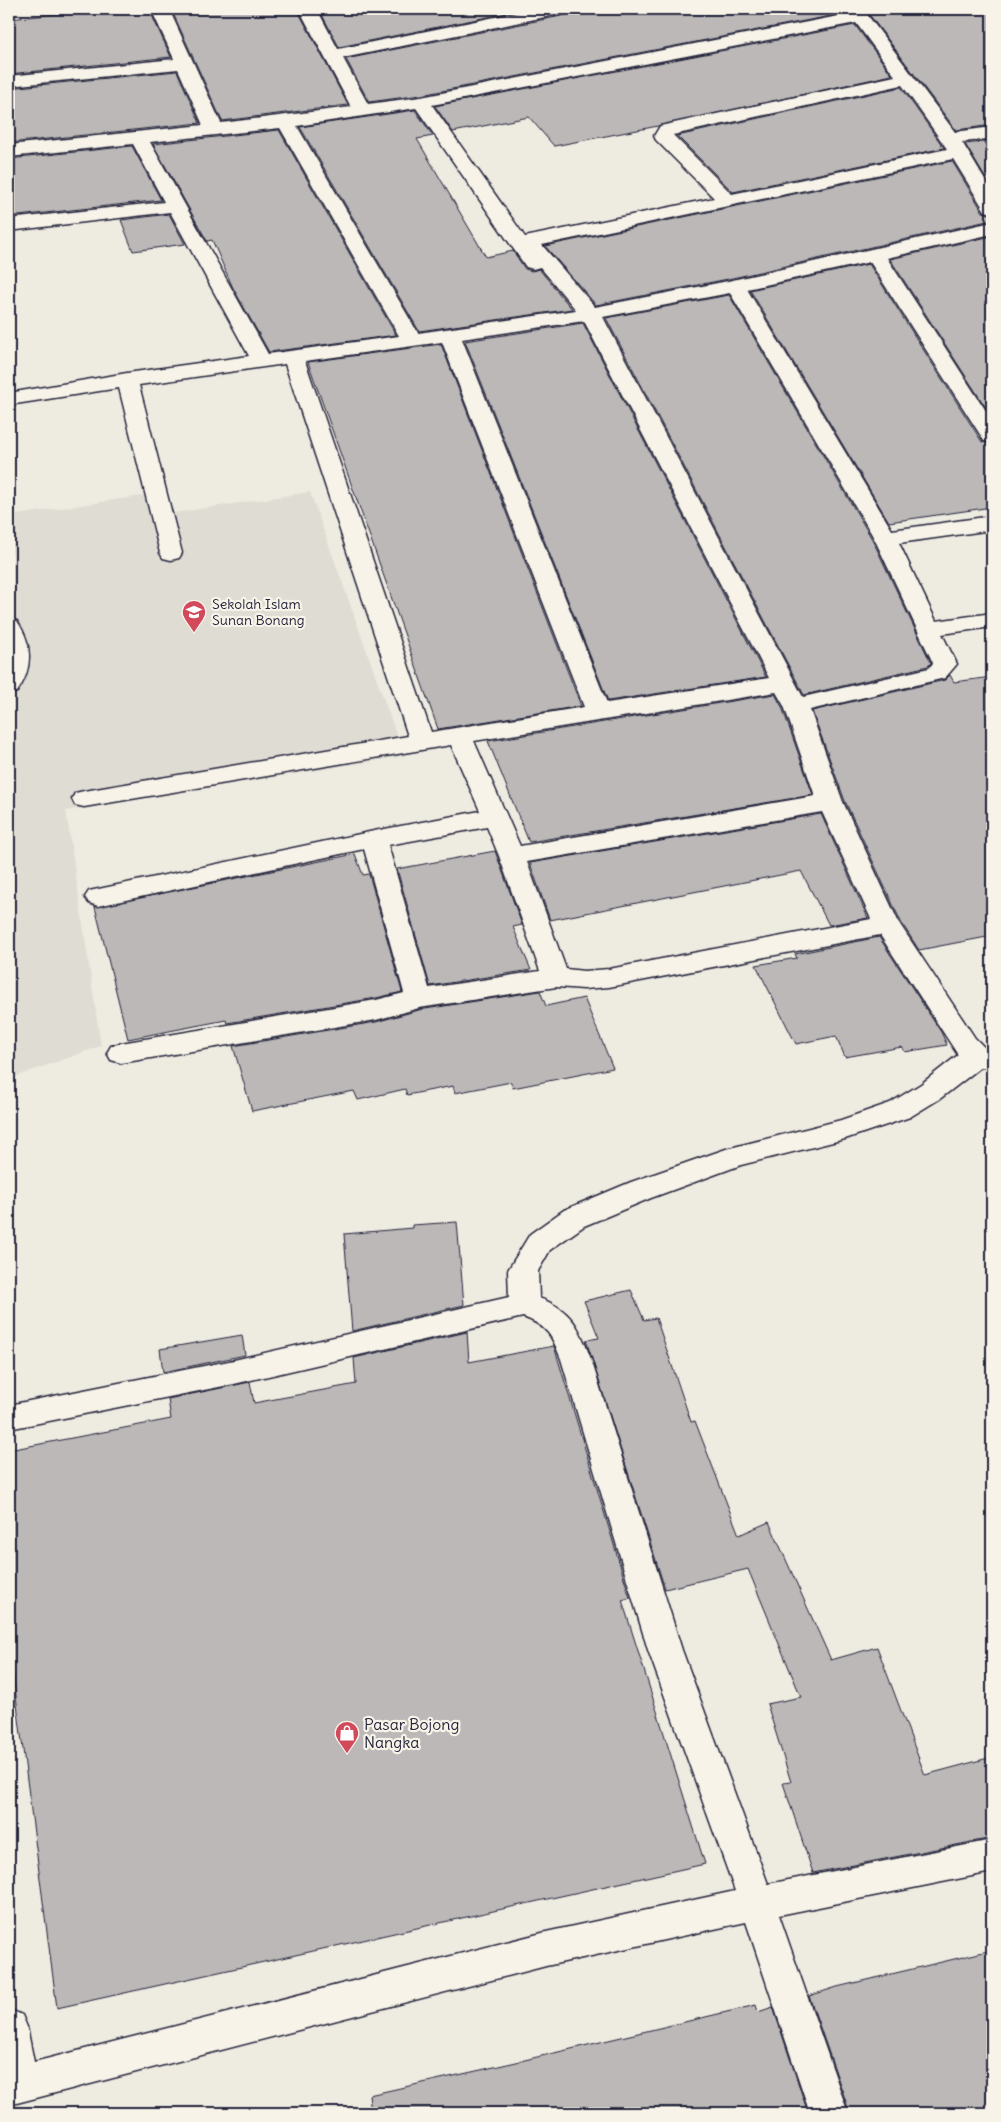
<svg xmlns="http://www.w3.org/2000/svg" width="1001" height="2122" font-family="Delius,sans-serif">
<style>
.built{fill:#dfdcd4}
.building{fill:#bbb8b7;stroke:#22223b}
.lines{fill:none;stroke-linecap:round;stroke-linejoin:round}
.minor-casing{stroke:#22223b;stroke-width:3}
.minor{fill:#f7f3e8;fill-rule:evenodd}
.labels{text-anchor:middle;stroke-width:4.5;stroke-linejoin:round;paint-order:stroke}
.poi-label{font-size:14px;fill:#22223b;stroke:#f7f3e8;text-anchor:start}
.near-poi-label{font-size:16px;fill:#22223b;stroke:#f7f3e8;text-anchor:start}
</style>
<rect width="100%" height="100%" fill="#eeebe1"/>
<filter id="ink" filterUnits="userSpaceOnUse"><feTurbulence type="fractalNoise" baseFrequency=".02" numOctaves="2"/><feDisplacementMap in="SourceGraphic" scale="10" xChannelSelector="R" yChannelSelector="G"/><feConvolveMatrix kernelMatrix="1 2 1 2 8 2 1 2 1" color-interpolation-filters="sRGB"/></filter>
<g filter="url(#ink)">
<path class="built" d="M310,492L404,756L66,811L101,1046L9,1079V562L14,561L9,537V516L147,495L154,516Z"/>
<g class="building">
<path d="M106,9H149L171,57L9,74V19Z"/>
<path d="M171,9H297L348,105L222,121Z"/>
<path d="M319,9H527L339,47Z"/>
<path d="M571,9H843L846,13L421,95L369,102L346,59L566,15Z"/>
<path d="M865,9H992V125L956,130Z"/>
<path d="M855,25L892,75L658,126L554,146L529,117L453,132L435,106Z"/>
<path d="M177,71L200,123L9,143V88Z"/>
<path d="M901,87L944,148L733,192L677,136Z"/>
<path d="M415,110L433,136L417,139L486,257L513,251L525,269L532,271L539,269L572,309L419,331L300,127Z"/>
<path d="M279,130L396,335L269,352L233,288L212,240L207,241L153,144Z"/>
<path d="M992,141V189L965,144Z"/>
<path d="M132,146L161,200L9,217V159Z"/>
<path d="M952,161L983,212L992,215V220L728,279L596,305L545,246Z"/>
<path d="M169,214L185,244L133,251L121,220Z"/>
<path d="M992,236V417L890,259Z"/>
<path d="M869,264L982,442L992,444V507L889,522L750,290Z"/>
<path d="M729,295L872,539L931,663L928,666L804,695L606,318Z"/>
<path d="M583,323L766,677L608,701L465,341Z"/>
<path d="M441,344L581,706L438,729L308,362Z"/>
<path d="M950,675L954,682L992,677V936L919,950L901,922L845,801L812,711L945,680Z"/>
<path d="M775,694L782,707L813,795L529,842L488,741Z"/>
<path d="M821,814L868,918L829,925L801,871L550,920L530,863Z"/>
<path d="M495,851L522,925L513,927L531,970L430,986L397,869Z"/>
<path d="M355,854L363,875L369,874L402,992L376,998L227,1023L226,1020L128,1039L95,907Z"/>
<path d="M879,937L941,1032L947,1045L905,1052L902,1047L845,1057L836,1036L796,1044L756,965L797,958L795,954Z"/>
<path d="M540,991L546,1006L584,998L613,1068L513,1088L511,1082L455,1093L453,1086L407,1095L405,1089L358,1100L354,1091L252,1111L233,1046L376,1022L419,1010Z"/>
<path d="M457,1222L464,1305L352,1331L344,1234L412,1228V1225Z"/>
<path d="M631,1290L644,1320L656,1318L691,1422L695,1421L739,1535L769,1522L831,1660L877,1647L925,1775L992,1757V1838L813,1873L783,1783L791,1782L767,1704L801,1697L748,1569L665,1589L586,1340L599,1338L584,1301Z"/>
<path d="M467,1332L469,1362L554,1346L630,1598L622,1600L705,1864L57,2008L9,1643V1450L171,1419L168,1399L250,1382L254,1403L356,1384L354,1358Z"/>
<path d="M242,1335L245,1355L163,1372L160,1349Z"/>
<path d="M992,1950V2113H850L809,1996L837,1987Z"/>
<path d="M756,2005L758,2012L773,2007L808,2113H371L369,2095L512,2063Z"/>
</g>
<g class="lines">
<g class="minor-casing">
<g id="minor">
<path d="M151,9H169L221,123L351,107L299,9H317L338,49L535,9H569L566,13L560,14L343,58L368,104L421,97L849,14L845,9H863L955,132L992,127V139L962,142L992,192V213L985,211L953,159L542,245L595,307L728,281L992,222V234L887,258L992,420V442L984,441L981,436L870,262L747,289L892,530L992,516V530L899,543L936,621L992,613V627L942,634L957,664L945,678L810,710L843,802L899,923L975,1038L984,1047L992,1048V1068L981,1067L941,1098L910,1117L845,1139L741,1165L651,1198L584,1226L550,1250L538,1271L539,1298C572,1310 579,1327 591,1359L682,1650L768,1884L992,1840V1872L779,1915L848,2113H810L746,1922L546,1966L9,2105V2009L22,2015L27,2027L34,2062L546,1932L735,1891L648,1650L561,1359C552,1336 548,1326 523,1317L234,1384L9,1429V1405L234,1360L509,1297L508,1270L530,1234L564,1210L631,1182L726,1149L841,1120L890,1103L921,1084L958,1055L880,935L609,987L584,989L556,987L419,1008L376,1020L121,1063L111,1060L107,1053L111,1046L121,1043L376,1000L404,993L364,849L98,906L89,903L85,897L89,891L374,831L480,811L451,745L84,807L75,805L72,799L75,793L84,791L408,736L285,364L139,385L182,553L179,558L171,560L163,558L160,553L119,388L9,405V393L127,373L249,356L170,212L9,231V219L164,202L133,144L9,157V145L203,125L178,69L9,86V76L174,59ZM856,23L895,76L660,126L654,136L656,140L714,198L525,237L432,105ZM902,85L947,149L732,194L673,135ZM416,108L526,267L533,269L540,267L576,310L418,333L297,126ZM280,128L399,336L268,354L150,142ZM730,293L874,538L933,663L929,668L803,697L603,317ZM584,321L769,678L607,703L462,339ZM442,342L584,707L431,732L305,361ZM776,692L784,706L815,796L520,846L474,741ZM822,812L871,919L609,969L584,971L566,969L527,862ZM487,827L499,856L540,971L429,988L388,845Z"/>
<path d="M9,619L17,621C33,644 33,669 17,692L9,694Z"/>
</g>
</g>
<use href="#minor" class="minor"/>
</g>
</g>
<defs>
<g id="school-pin" transform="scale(1.25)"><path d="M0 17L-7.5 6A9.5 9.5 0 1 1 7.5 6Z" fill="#d1495b" stroke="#f7f3e8"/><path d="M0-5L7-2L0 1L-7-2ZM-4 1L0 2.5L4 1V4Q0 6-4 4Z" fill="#fff"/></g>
<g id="shop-pin" transform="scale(1.25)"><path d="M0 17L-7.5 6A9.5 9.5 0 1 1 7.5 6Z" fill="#d1495b" stroke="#f7f3e8"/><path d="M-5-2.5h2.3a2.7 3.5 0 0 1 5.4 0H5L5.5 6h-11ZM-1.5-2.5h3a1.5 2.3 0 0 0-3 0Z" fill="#fff"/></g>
</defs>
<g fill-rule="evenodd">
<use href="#school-pin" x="194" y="612"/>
<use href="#shop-pin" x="347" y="1733"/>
</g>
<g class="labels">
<g class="poi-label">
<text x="212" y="609">Sekolah Islam<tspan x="212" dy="16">Sunan Bonang</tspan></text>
</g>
<g class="near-poi-label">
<text x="364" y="1730">Pasar Bojong<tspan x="364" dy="18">Nangka</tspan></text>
</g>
</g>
<rect width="1001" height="2122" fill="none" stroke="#f7f3e8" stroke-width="30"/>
<rect x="15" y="15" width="971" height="2092" fill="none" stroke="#22223b" stroke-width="2" filter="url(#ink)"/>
</svg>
